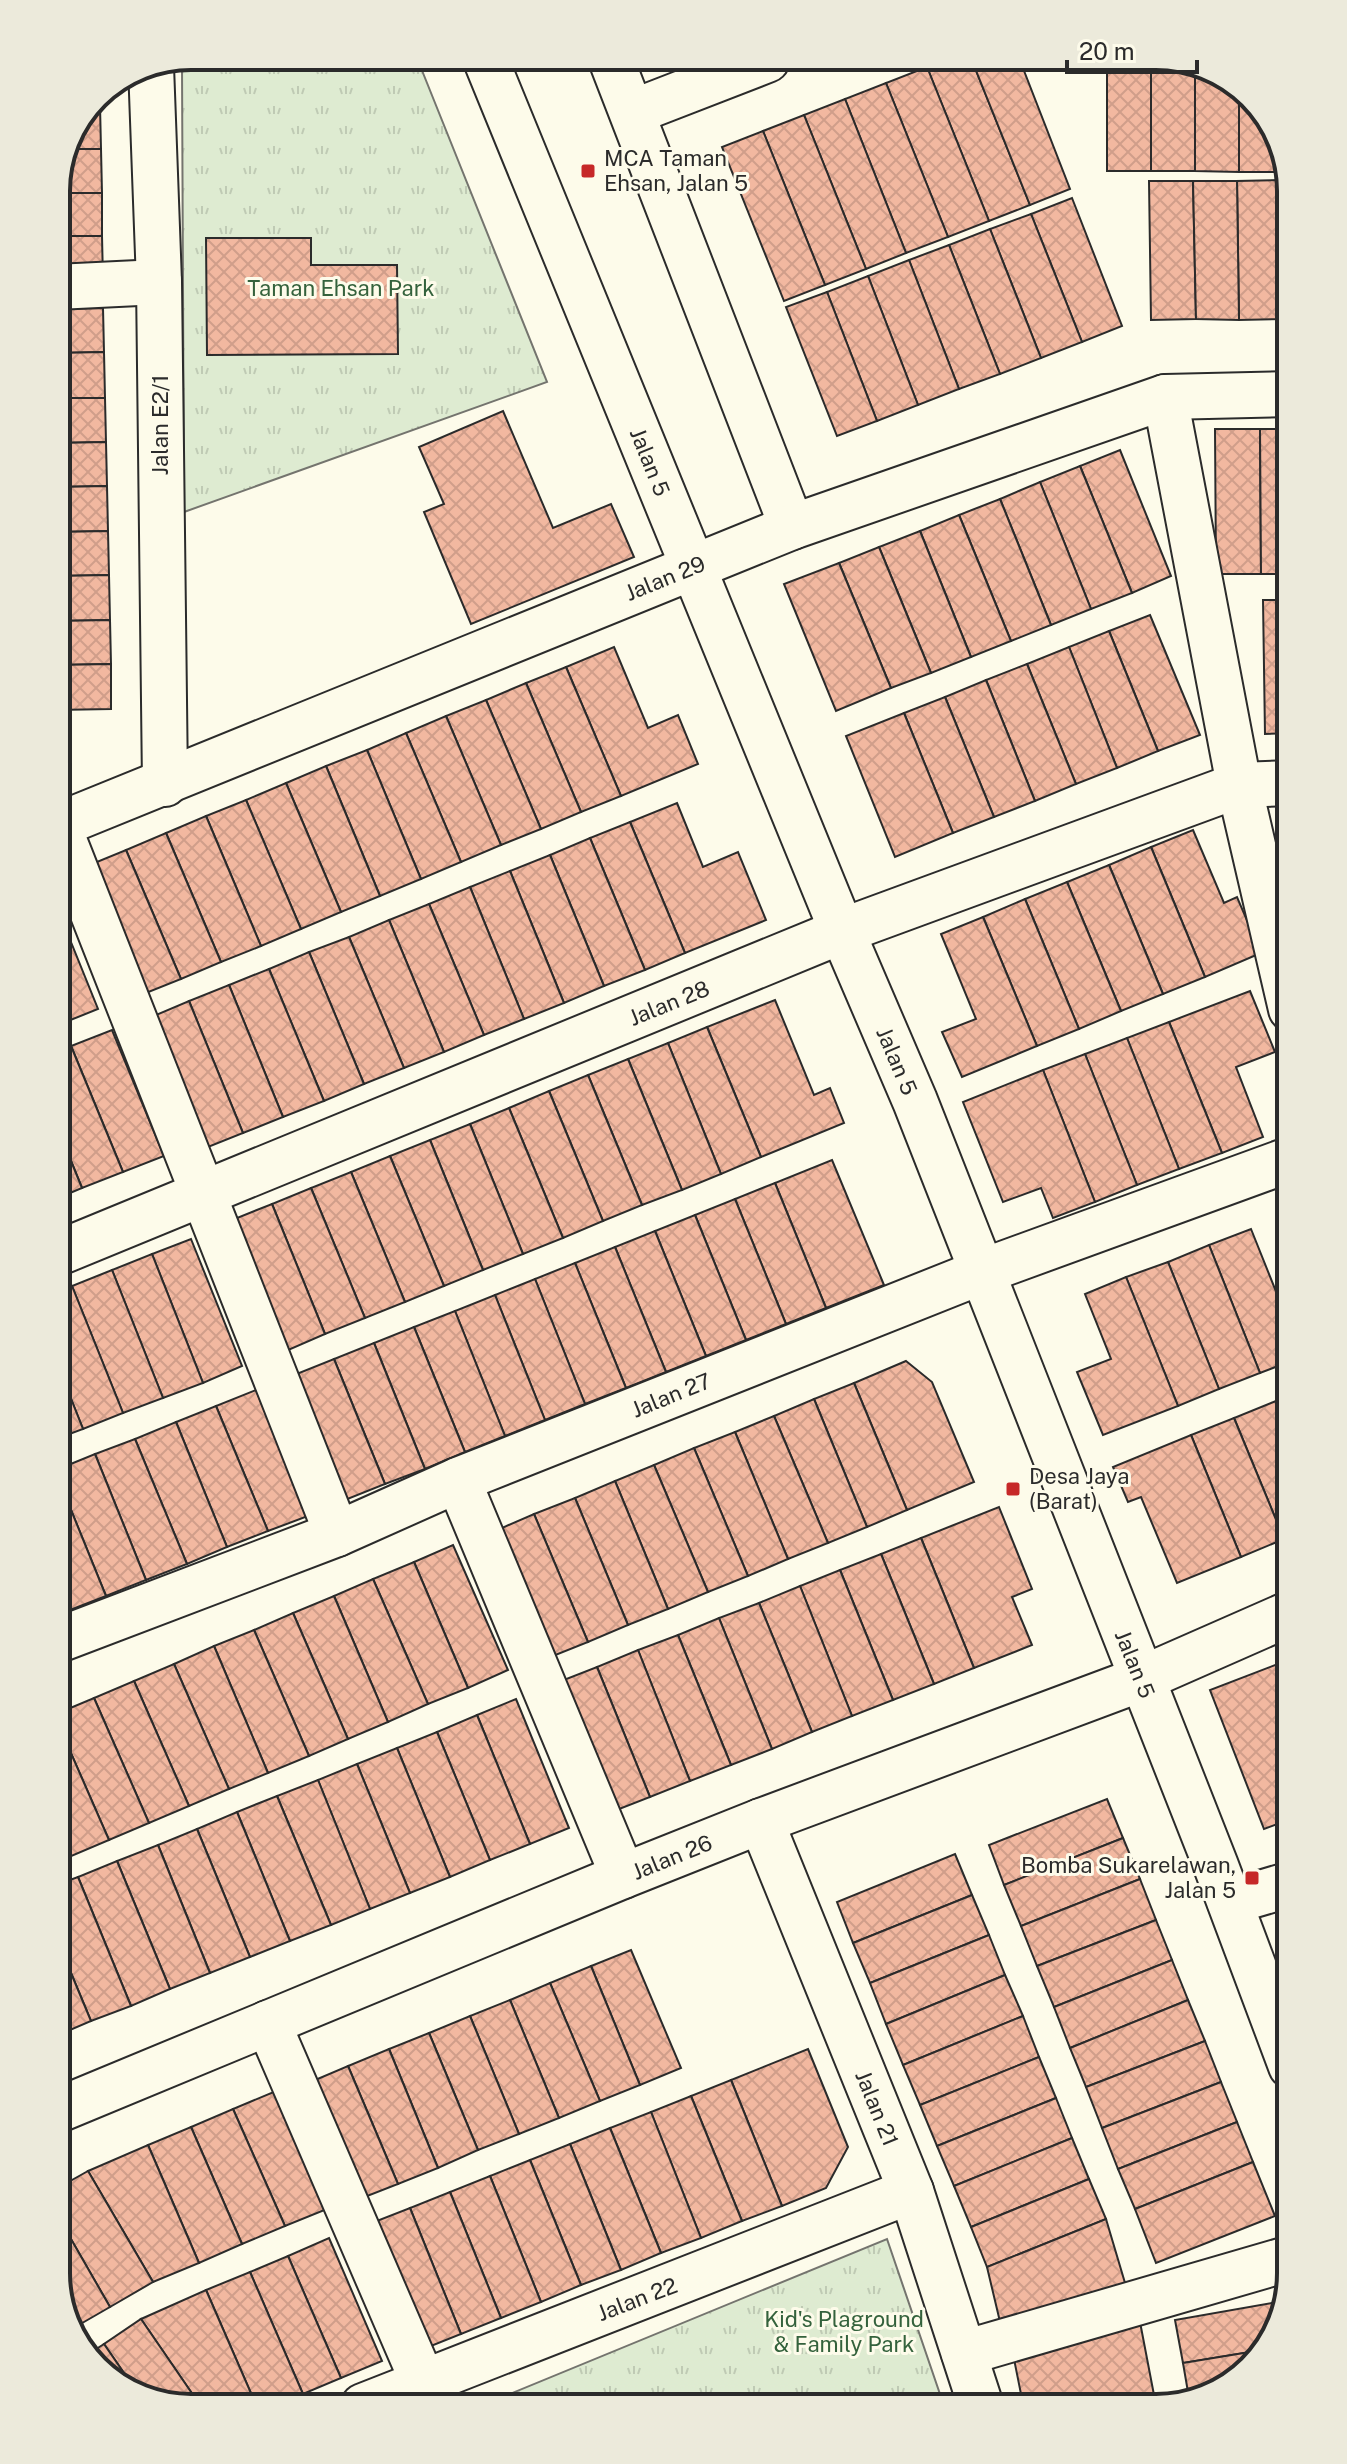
<svg xmlns="http://www.w3.org/2000/svg" width="1347" height="2464" font-family="'Public Sans',sans-serif">
<style>
.park{fill:url(#park-tufts);stroke:#74746e;stroke-width:2}
.building{fill:url(#building-cross-hatch);stroke:#2b2b2b;stroke-width:2}
.lines{fill:none;stroke-linecap:round;stroke-linejoin:round}
.minor-casing{stroke:#2b2b2b;stroke-width:48}
.minor{stroke:#fdfbea;stroke-width:44}
.poi-dot{fill:#c62828;stroke:#fdfbea;stroke-width:3}
.labels{text-anchor:middle;stroke-width:6;stroke-linejoin:round;paint-order:stroke}
.poi-label{font-size:22px;fill:#2b2b2b;stroke:#fdfbea;text-anchor:start}
.park-label{font-size:22px;fill:#34623c;stroke:#fdfbea}
.street-label{font-size:22px;fill:#2b2b2b;stroke:#fdfbea}
.rim{fill:none;stroke:#2b2b2b;stroke-width:4}
</style>
<defs>
<pattern id="park-tufts" width="24" height="20" patternUnits="userSpaceOnUse" patternTransform="scale(2)"><rect width="24" height="20" fill="#deebd1"/><path d="M3 7l-1-3M5 7V3M7 7l1-3M15 17l-1-3M17 17v-4M19 17l1-3" fill="none" stroke="#bfcab4"/></pattern>
<pattern id="building-cross-hatch" width="8" height="8" patternUnits="userSpaceOnUse" patternTransform="scale(2)"><rect width="8" height="8" fill="#f2b8a0"/><path d="M0 0l8 8M0 8l8-8" fill="none" stroke="#d09e8a"/></pattern>
</defs>
<rect width="100%" height="100%" fill="#fdfbea"/>
<g class="park">
<path d="M419,63L547,382L184,512L182,66Z"/>
<path d="M887,2239L942,2400L483,2405Z"/>
</g>
<g class="building">
<path d="M1151,56V171H1107V57Z"/>
<path d="M1151,56H1166L1195,68V171H1151Z"/>
<path d="M949,58H971L1030,205L989,221L927,67Z"/>
<path d="M971,58H1019L1070,189L1030,205Z"/>
<path d="M927,67L989,221L948,237L886,83Z"/>
<path d="M1195,68L1239,85V172L1195,171Z"/>
<path d="M886,83L948,237L906,253L845,99Z"/>
<path d="M1239,85L1281,139L1283,172H1239Z"/>
<path d="M845,99L906,253L866,269L804,115Z"/>
<path d="M100,105L101,149H71L91,106Z"/>
<path d="M804,115L866,269L825,285L763,131Z"/>
<path d="M763,131L825,285L784,301L722,147Z"/>
<path d="M71,149H101L102,193H56V182Z"/>
<path d="M1282,180H1289L1291,191V319H1284Z"/>
<path d="M1282,180L1284,319L1239,320L1237,181Z"/>
<path d="M1149,181H1193L1196,319L1151,320Z"/>
<path d="M1193,181H1237L1239,320L1196,319Z"/>
<rect x="56" y="193" width="46" height="43"/>
<path d="M1072,198L1122,326L1082,342L1031,214Z"/>
<path d="M1031,214L1082,342L1041,358L990,229Z"/>
<path d="M990,229L1041,358L1000,374L949,245Z"/>
<path d="M56,236H102L103,280H56Z"/>
<path d="M206,238H311V265H397L398,354L207,355Z"/>
<path d="M949,245L1000,374L959,389L909,260Z"/>
<path d="M909,260L959,389L918,405L868,276Z"/>
<path d="M868,276L918,405L877,421L827,292Z"/>
<path d="M827,292L877,421L837,436L786,307Z"/>
<path d="M103,308L104,352L56,353V309Z"/>
<path d="M104,352L105,398H56V353Z"/>
<path d="M56,398H105L106,442L56,443Z"/>
<path d="M503,411L553,528L611,504L634,557L471,624L424,512L444,504L419,447Z"/>
<path d="M1215,429H1260L1261,574H1216Z"/>
<path d="M1260,429H1291V574H1261Z"/>
<path d="M106,442L107,486L56,487V443Z"/>
<path d="M1120,450L1171,576L1132,593L1080,466Z"/>
<path d="M1080,466L1132,593L1091,609L1040,482Z"/>
<path d="M1040,482L1091,609L1051,625L1000,499Z"/>
<path d="M107,486L108,531L56,532V487Z"/>
<path d="M1000,499L1051,625L1011,641L959,515Z"/>
<path d="M959,515L1011,641L971,657L920,531Z"/>
<path d="M108,531L109,575L56,576V532Z"/>
<path d="M920,531L971,657L931,673L879,547Z"/>
<path d="M879,547L931,673L891,688L839,563Z"/>
<path d="M839,563L891,688L836,711L784,584Z"/>
<path d="M109,575L110,620L56,621V576Z"/>
<path d="M1263,600H1291V733L1265,734Z"/>
<path d="M1150,615L1200,735L1158,751L1109,631Z"/>
<path d="M110,620L111,664L56,665V621Z"/>
<path d="M1109,631L1158,751L1117,768L1069,647Z"/>
<path d="M614,647L648,728L678,715L698,764L621,796L566,667Z"/>
<path d="M1069,647L1117,768L1076,784L1027,664Z"/>
<path d="M111,664V709L56,710V665Z"/>
<path d="M1027,664L1076,784L1035,801L986,680Z"/>
<path d="M566,667L621,796L581,812L526,683Z"/>
<path d="M986,680L1035,801L994,817L945,697Z"/>
<path d="M526,683L581,812L541,829L486,700Z"/>
<path d="M945,697L994,817L953,833L904,713Z"/>
<path d="M486,700L541,829L501,845L446,716Z"/>
<path d="M904,713L953,833L895,857L846,736Z"/>
<path d="M446,716L501,845L461,862L406,733Z"/>
<path d="M406,733L461,862L421,879L367,750Z"/>
<path d="M367,750L421,879L380,896L326,766Z"/>
<path d="M326,766L380,896L341,912L286,783Z"/>
<path d="M286,783L341,912L301,929L246,800Z"/>
<path d="M246,800L301,929L261,946L206,816Z"/>
<path d="M677,803L703,867L738,852L766,920L685,953L630,822Z"/>
<path d="M206,816L261,946L221,962L166,833Z"/>
<path d="M630,822L685,953L645,970L590,838Z"/>
<path d="M1193,830L1224,903L1237,897L1261,953L1205,977L1151,847Z"/>
<path d="M166,833L221,962L181,979L126,850Z"/>
<path d="M590,838L645,970L604,986L550,855Z"/>
<path d="M1151,847L1205,977L1163,994L1109,865Z"/>
<path d="M126,850L181,979L141,995L87,866Z"/>
<path d="M550,855L604,986L564,1003L510,871Z"/>
<path d="M1109,865L1163,994L1121,1011L1067,882Z"/>
<path d="M510,871L564,1003L524,1019L470,887Z"/>
<path d="M1067,882L1121,1011L1079,1029L1025,899Z"/>
<path d="M470,887L524,1019L484,1035L429,904Z"/>
<path d="M1025,899L1079,1029L1037,1046L983,917Z"/>
<path d="M429,904L484,1035L444,1052L389,920Z"/>
<path d="M56,905L98,1009L58,1025L56,1020Z"/>
<path d="M983,917L1037,1046L962,1077L942,1032L976,1019L941,934Z"/>
<path d="M389,920L444,1052L404,1068L349,937Z"/>
<path d="M349,937L404,1068L364,1084L309,952Z"/>
<path d="M309,952L364,1084L324,1101L269,969Z"/>
<path d="M269,969L324,1101L283,1117L229,985Z"/>
<path d="M229,985L283,1117L243,1133L189,1001Z"/>
<path d="M1250,991L1275,1052L1236,1067L1263,1137L1222,1153L1169,1022Z"/>
<path d="M775,1000L814,1095L830,1088L844,1123L761,1157L707,1027Z"/>
<path d="M189,1001L243,1133L203,1149L149,1018Z"/>
<path d="M1169,1022L1222,1153L1179,1169L1127,1038Z"/>
<path d="M707,1027L761,1157L721,1174L668,1043Z"/>
<path d="M112,1030L164,1156L123,1172L71,1046Z"/>
<path d="M1127,1038L1179,1169L1137,1185L1085,1054Z"/>
<path d="M668,1043L721,1174L682,1190L628,1059Z"/>
<path d="M71,1046L123,1172L82,1188L56,1124V1052Z"/>
<path d="M1085,1054L1137,1185L1095,1202L1043,1070Z"/>
<path d="M628,1059L682,1190L642,1205L588,1075Z"/>
<path d="M1043,1070L1095,1202L1053,1218L1041,1188L1003,1202L963,1102Z"/>
<path d="M588,1075L642,1205L603,1221L549,1091Z"/>
<path d="M549,1091L603,1221L563,1238L509,1108Z"/>
<path d="M509,1108L563,1238L523,1254L470,1124Z"/>
<path d="M56,1124L82,1188L56,1199Z"/>
<path d="M470,1124L523,1254L483,1270L430,1140Z"/>
<path d="M430,1140L483,1270L444,1286L390,1156Z"/>
<path d="M390,1156L444,1286L405,1302L351,1172Z"/>
<path d="M832,1160L884,1285L826,1308L775,1183Z"/>
<path d="M351,1172L405,1302L365,1318L311,1188Z"/>
<path d="M775,1183L826,1308L786,1324L735,1199Z"/>
<path d="M311,1188L365,1318L325,1334L272,1204Z"/>
<path d="M735,1199L786,1324L746,1340L695,1215Z"/>
<path d="M272,1204L325,1334L286,1351L232,1220Z"/>
<path d="M695,1215L746,1340L706,1356L655,1231Z"/>
<path d="M1251,1229L1291,1329V1361L1260,1373L1209,1245Z"/>
<path d="M655,1231L706,1356L666,1372L615,1247Z"/>
<path d="M191,1239L242,1366L203,1383L152,1254Z"/>
<path d="M1209,1245L1260,1373L1219,1389L1168,1262Z"/>
<path d="M615,1247L666,1372L626,1388L575,1263Z"/>
<path d="M152,1254L203,1383L163,1398L112,1270Z"/>
<path d="M1168,1262L1219,1389L1178,1406L1126,1277Z"/>
<path d="M575,1263L626,1388L585,1404L535,1279Z"/>
<path d="M112,1270L163,1398L123,1413L72,1286Z"/>
<path d="M1126,1277L1178,1406L1103,1435L1077,1372L1111,1359L1085,1294Z"/>
<path d="M535,1279L585,1404L545,1420L495,1295Z"/>
<path d="M72,1286L123,1413L83,1429L56,1361V1292Z"/>
<path d="M495,1295L545,1420L505,1436L455,1311Z"/>
<path d="M455,1311L505,1436L465,1452L414,1327Z"/>
<path d="M414,1327L465,1452L425,1469L374,1343Z"/>
<path d="M374,1343L425,1469L385,1484L334,1359Z"/>
<path d="M334,1359L385,1484L345,1500L294,1375Z"/>
<path d="M56,1361L83,1429L56,1439Z"/>
<path d="M906,1361L932,1382L974,1482L907,1510L854,1383Z"/>
<path d="M854,1383L907,1510L867,1527L814,1399Z"/>
<path d="M256,1390L308,1516L268,1531L216,1406Z"/>
<path d="M1291,1395V1436L1276,1401Z"/>
<path d="M814,1399L867,1527L828,1543L774,1416Z"/>
<path d="M1276,1401L1291,1436V1536L1284,1539L1234,1418Z"/>
<path d="M216,1406L268,1531L227,1547L176,1422Z"/>
<path d="M774,1416L828,1543L788,1559L735,1432Z"/>
<path d="M1234,1418L1284,1539L1241,1557L1191,1435Z"/>
<path d="M176,1422L227,1547L187,1564L135,1439Z"/>
<path d="M735,1432L788,1559L748,1576L694,1448Z"/>
<path d="M1191,1435L1241,1557L1177,1583L1141,1497L1128,1502L1113,1467Z"/>
<path d="M135,1439L187,1564L146,1580L95,1454Z"/>
<path d="M694,1448L748,1576L708,1592L654,1465Z"/>
<path d="M95,1454L146,1580L106,1596L56,1473V1470Z"/>
<path d="M654,1465L708,1592L668,1609L615,1481Z"/>
<path d="M56,1473L106,1596L65,1612L56,1589Z"/>
<path d="M615,1481L668,1609L628,1625L575,1498Z"/>
<path d="M575,1498L628,1625L588,1642L534,1514Z"/>
<path d="M999,1507L1032,1589L1012,1597L1032,1645L974,1668L921,1538Z"/>
<path d="M534,1514L588,1642L548,1658L495,1531Z"/>
<path d="M921,1538L974,1668L934,1684L881,1554Z"/>
<path d="M453,1545L508,1670L468,1688L414,1562Z"/>
<path d="M881,1554L934,1684L893,1700L840,1570Z"/>
<path d="M414,1562L468,1688L428,1704L373,1579Z"/>
<path d="M840,1570L893,1700L852,1716L800,1586Z"/>
<path d="M373,1579L428,1704L388,1722L334,1596Z"/>
<path d="M800,1586L852,1716L812,1732L759,1603Z"/>
<path d="M56,1589L65,1612L56,1616Z"/>
<path d="M334,1596L388,1722L348,1739L293,1613Z"/>
<path d="M759,1603L812,1732L772,1749L719,1618Z"/>
<path d="M293,1613L348,1739L309,1756L254,1630Z"/>
<path d="M719,1618L772,1749L731,1765L678,1635Z"/>
<path d="M254,1630L309,1756L268,1773L214,1646Z"/>
<path d="M678,1635L731,1765L690,1781L638,1650Z"/>
<path d="M214,1646L268,1773L229,1789L174,1664Z"/>
<path d="M638,1650L690,1781L650,1797L597,1667Z"/>
<path d="M1291,1659V1819L1264,1829L1210,1690Z"/>
<path d="M174,1664L229,1789L189,1806L134,1681Z"/>
<path d="M597,1667L650,1797L609,1813L556,1683Z"/>
<path d="M134,1681L189,1806L149,1823L94,1698Z"/>
<path d="M94,1698L149,1823L109,1840L56,1719V1714Z"/>
<path d="M516,1699L569,1828L530,1844L477,1715Z"/>
<path d="M477,1715L530,1844L490,1860L437,1732Z"/>
<path d="M56,1719L109,1840L69,1857L56,1828Z"/>
<path d="M437,1732L490,1860L450,1877L397,1748Z"/>
<path d="M397,1748L450,1877L410,1893L357,1764Z"/>
<path d="M357,1764L410,1893L370,1909L318,1780Z"/>
<path d="M318,1780L370,1909L331,1925L277,1796Z"/>
<path d="M277,1796L331,1925L290,1941L237,1812Z"/>
<path d="M1107,1799L1123,1838L1004,1885L989,1845Z"/>
<path d="M237,1812L290,1941L250,1957L197,1829Z"/>
<path d="M56,1828L69,1857L56,1863Z"/>
<path d="M197,1829L250,1957L210,1973L158,1845Z"/>
<path d="M1123,1838L1140,1879L1021,1926L1004,1885Z"/>
<path d="M158,1845L210,1973L170,1989L117,1861Z"/>
<path d="M955,1854L972,1895L853,1943L837,1902Z"/>
<path d="M117,1861L170,1989L131,2006L78,1877Z"/>
<path d="M78,1877L131,2006L91,2021L56,1937V1885Z"/>
<path d="M1140,1879L1156,1920L1037,1966L1021,1926Z"/>
<path d="M972,1895L989,1935L870,1983L853,1943Z"/>
<path d="M1156,1920L1172,1960L1054,2007L1037,1966Z"/>
<path d="M989,1935L1005,1975L886,2024L870,1983Z"/>
<path d="M56,1937L91,2021L56,2036Z"/>
<path d="M631,1950L681,2068L640,2085L591,1966Z"/>
<path d="M1172,1960L1188,2000L1070,2048L1054,2007Z"/>
<path d="M591,1966L640,2085L600,2101L550,1983Z"/>
<path d="M1005,1975L1023,2016L903,2065L886,2024Z"/>
<path d="M550,1983L600,2101L559,2118L510,2000Z"/>
<path d="M510,2000L559,2118L519,2134L470,2016Z"/>
<path d="M1188,2000L1205,2041L1086,2087L1070,2048Z"/>
<path d="M470,2016L519,2134L478,2150L429,2033Z"/>
<path d="M1023,2016L1039,2057L920,2105L903,2065Z"/>
<path d="M429,2033L478,2150L438,2168L389,2049Z"/>
<path d="M1205,2041L1221,2082L1102,2128L1086,2087Z"/>
<path d="M389,2049L438,2168L398,2184L348,2066Z"/>
<path d="M808,2049L848,2147L826,2188L782,2206L731,2080Z"/>
<path d="M1039,2057L1056,2098L937,2146L920,2105Z"/>
<path d="M348,2066L398,2184L357,2200L308,2083Z"/>
<path d="M731,2080L782,2206L742,2221L691,2096Z"/>
<path d="M1221,2082L1237,2122L1118,2169L1102,2128Z"/>
<path d="M276,2091L327,2209L285,2226L233,2109Z"/>
<path d="M691,2096L742,2221L701,2238L651,2112Z"/>
<path d="M1056,2098L1072,2138L954,2186L937,2146Z"/>
<path d="M233,2109L285,2226L242,2244L191,2127Z"/>
<path d="M651,2112L701,2238L661,2253L610,2128Z"/>
<path d="M1237,2122L1253,2162L1135,2209L1118,2169Z"/>
<path d="M191,2127L242,2244L199,2263L148,2145Z"/>
<path d="M610,2128L661,2253L621,2270L570,2144Z"/>
<path d="M1072,2138L1089,2179L971,2227L954,2186Z"/>
<path d="M570,2144L621,2270L581,2285L530,2160Z"/>
<path d="M148,2145L199,2263L153,2282L88,2171Z"/>
<path d="M530,2160L581,2285L541,2302L490,2176Z"/>
<path d="M1253,2162L1275,2216L1156,2263L1135,2209Z"/>
<path d="M88,2171L153,2282L110,2307L56,2213V2189Z"/>
<path d="M490,2176L541,2302L501,2318L450,2192Z"/>
<path d="M1089,2179L1106,2219L987,2267L971,2227Z"/>
<path d="M450,2192L501,2318L461,2334L410,2208Z"/>
<path d="M410,2208L461,2334L421,2350L369,2224Z"/>
<path d="M56,2213L110,2307L77,2326L62,2301L56,2273Z"/>
<path d="M1106,2219L1128,2293L1001,2326L987,2267Z"/>
<path d="M329,2238L382,2361L341,2378L288,2256Z"/>
<path d="M288,2256L341,2378L303,2394L250,2272Z"/>
<path d="M250,2272L303,2394L274,2407H257L206,2290Z"/>
<path d="M206,2290L257,2407L202,2408L141,2319Z"/>
<path d="M62,2301L77,2326L70,2330L66,2325Z"/>
<path d="M1283,2301L1268,2349L1183,2363L1175,2320Z"/>
<path d="M141,2319L202,2408H182L137,2392L104,2344Z"/>
<path d="M1140,2322L1154,2395L1135,2398L1022,2399L1014,2359Z"/>
<path d="M104,2344L137,2392L115,2385L90,2353Z"/>
<path d="M1268,2349L1208,2398H1189L1183,2363Z"/>
</g>
<g class="lines">
<g class="minor-casing">
<g id="minor">
<path d="M612,62L792,527"/>
<path d="M487,63L842,931L915,1101L1216,1866L1291,2066"/>
<path d="M151,66L159,282L165,784"/>
<path d="M633,112L767,60"/>
<path d="M56,287L159,282"/>
<path d="M1165,397L1239,785L1291,1009"/>
<path d="M58,825L337,1534"/>
<path d="M56,826L792,527L1165,397L1291,394"/>
<path d="M56,1254L842,931L1239,785L1291,783"/>
<path d="M458,1480L623,1876"/>
<path d="M56,1641L337,1534L458,1480L981,1272L1291,1159"/>
<path d="M761,1821L911,2191L979,2400"/>
<path d="M1230,1902L1291,1884"/>
<path d="M268,2023L423,2382"/>
<path d="M56,2111L623,1876L761,1821L1141,1679L1291,1613"/>
<path d="M964,2353L1291,2258"/>
<path d="M363,2406L911,2191"/>
</g>
</g>
<use href="#minor" class="minor"/>
</g>
<g class="poi-dot">
<rect x="580" y="163" width="16" height="16" rx="4"/>
<rect x="1005" y="1481" width="16" height="16" rx="4"/>
<rect x="1244" y="1870" width="16" height="16" rx="4"/>
</g>
<g class="labels">
<g class="poi-label">
<text x="604" y="166">MCA Taman<tspan x="604" dy="25">Ehsan, Jalan 5</tspan></text>
<text x="1029" y="1484">Desa Jaya<tspan x="1029" dy="25">(Barat)</tspan></text>
<text x="1236" y="1873" text-anchor="end">Bomba Sukarelawan,<tspan x="1236" dy="25">Jalan 5</tspan></text>
</g>
<g class="park-label">
<text x="341" y="296">Taman Ehsan Park</text>
<text x="844" y="2327">Kid's Plaground<tspan x="844" dy="25">&amp; Family Park</tspan></text>
</g>
<g class="street-label">
<text transform="translate(160 425) rotate(-90)" y="8">Jalan E2/1</text>
<text transform="translate(650 462) rotate(68)" y="8">Jalan 5</text>
<text transform="translate(665 578) rotate(-22)" y="8">Jalan 29</text>
<text transform="translate(669 1003) rotate(-22)" y="8">Jalan 28</text>
<text transform="translate(897 1061) rotate(67)" y="8">Jalan 5</text>
<text transform="translate(671 1395) rotate(-22)" y="8">Jalan 27</text>
<text transform="translate(1135 1664) rotate(68)" y="8">Jalan 5</text>
<text transform="translate(672 1857) rotate(-22)" y="8">Jalan 26</text>
<text transform="translate(877 2108) rotate(68)" y="8">Jalan 21</text>
<text transform="translate(637 2299) rotate(-21)" y="8">Jalan 22</text>
</g>
</g>
<path d="M0 0H1347V2464H0ZM191 70H1156A121 121 0 0 1 1277 191V2273A121 121 0 0 1 1156 2394H191A121 121 0 0 1 70 2273V191A121 121 0 0 1 191 70Z" fill="#eceadb" fill-rule="evenodd"/>
<path class="rim" d="M191 70H1156A121 121 0 0 1 1277 191V2273A121 121 0 0 1 1156 2394H191A121 121 0 0 1 70 2273V191A121 121 0 0 1 191 70Z"/>
<path d="M1067 60v12h130v-12" fill="none" stroke="#2b2b2b" stroke-width="4"/>
<text x="1079" y="60" font-size="24" fill="#2b2b2b" stroke="#fdfbea" stroke-width="6" paint-order="stroke">20 m</text>
</svg>
